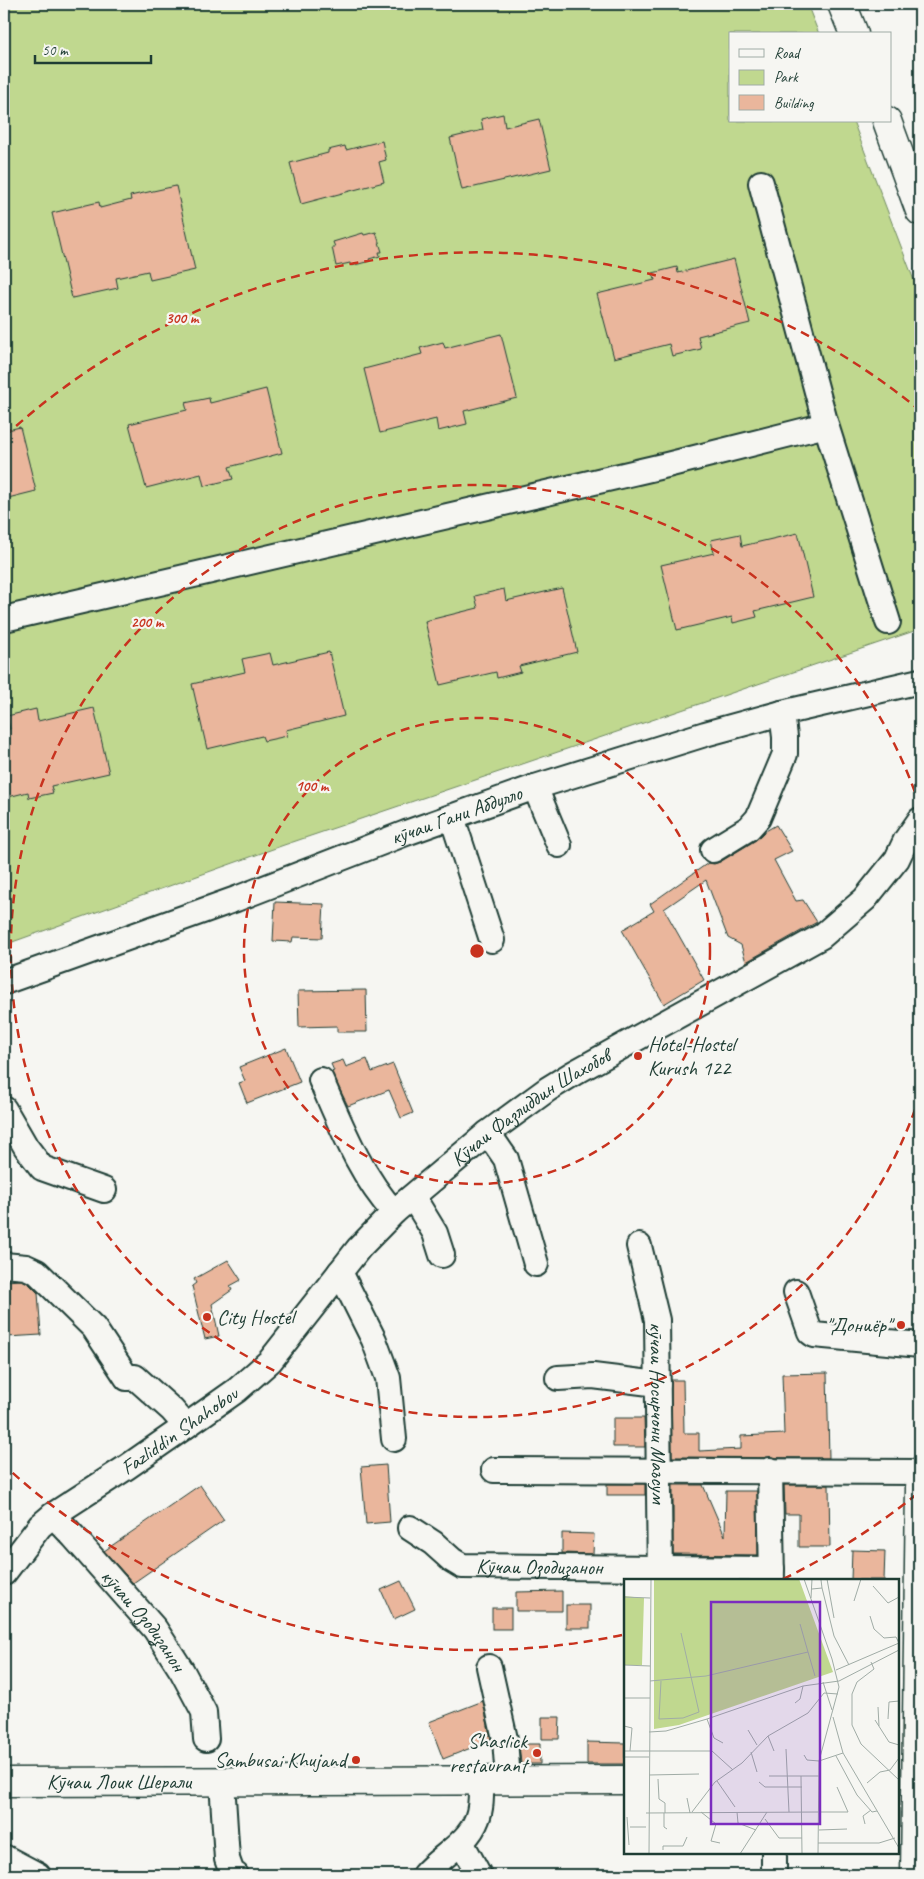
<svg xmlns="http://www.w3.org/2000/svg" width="924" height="1879" font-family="Caveat,sans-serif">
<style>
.green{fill:#c0d88f;stroke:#708a62}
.building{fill:#eab69c;stroke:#1f3d34}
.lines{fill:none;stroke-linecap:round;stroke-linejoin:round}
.minor-casing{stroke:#1f3d34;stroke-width:28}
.major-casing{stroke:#1f3d34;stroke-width:31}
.minor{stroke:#f6f6f2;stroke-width:24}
.major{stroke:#f6f6f2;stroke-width:28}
.ring{fill:none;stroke:#c8321e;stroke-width:2.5;stroke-dasharray:9 6}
.poi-dot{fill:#c8321e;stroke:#f6f6f2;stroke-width:2}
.labels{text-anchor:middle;stroke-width:4.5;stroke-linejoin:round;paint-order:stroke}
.street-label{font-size:21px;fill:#1f3d34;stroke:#f6f6f2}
.poi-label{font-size:21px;fill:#1f3d34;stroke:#f6f6f2;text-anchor:end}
.inset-road{fill:none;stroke:#a0aca6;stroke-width:1}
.view{fill:#7b2cbf;fill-opacity:0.15;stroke:#7b2cbf;stroke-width:2.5}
.inset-edge{fill:none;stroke:#1f3d34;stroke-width:2.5}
.centre{fill:#c8321e;stroke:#f6f6f2;stroke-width:2.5}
.ring-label{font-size:15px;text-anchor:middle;font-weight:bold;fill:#c8321e;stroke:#f6f6f2;stroke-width:4.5;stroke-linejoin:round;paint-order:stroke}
</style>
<rect width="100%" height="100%" fill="#f6f6f2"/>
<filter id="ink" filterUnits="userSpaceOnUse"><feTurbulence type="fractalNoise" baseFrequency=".02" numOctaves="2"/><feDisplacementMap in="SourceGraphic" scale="10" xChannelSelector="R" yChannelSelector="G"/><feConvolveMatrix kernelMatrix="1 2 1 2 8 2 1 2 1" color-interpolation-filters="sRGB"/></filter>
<g filter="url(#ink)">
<path class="green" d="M4,4H807L819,34H730V121H853L920,296V629L284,845L4,945Z"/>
<g class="building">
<path d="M503,114L505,127L539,119L551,169L462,190L450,138L483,130L481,119Z"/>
<path d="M382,141L386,160L379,162L384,182L301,204L290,163L328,153V150L345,146L346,150Z"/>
<path d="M176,186L195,270L150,280L148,271L116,278L118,288L72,298L52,213L99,202L100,208L131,200L130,196Z"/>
<path d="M376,232L382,252H379L380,256L369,259L370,261L351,266L350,263L336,266L332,247H335L333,242L363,233L364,235Z"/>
<path d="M734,259L750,323L698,336L701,349L672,356L669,344L614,358L597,294L655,280L653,273L677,267L678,273Z"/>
<path d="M501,334L517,398L464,411L467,424L438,431L436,419L380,433L364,369L422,354L420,348L443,342L445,348Z"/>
<path d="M266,389L282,453L229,467L233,479L204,486L201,474L146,488L129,424L187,410L185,403L209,398L210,403Z"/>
<path d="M20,427L36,491L4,499V431Z"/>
<path d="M798,533L813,597L755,611L757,617L733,623L732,617L677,630L661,565L714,553L711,540L740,534L742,546Z"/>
<path d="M562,588L577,652L519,666L521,672L497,678L496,672L440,685L425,621L478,608L475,596L504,589L506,601Z"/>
<path d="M329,652L344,716L286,730L287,736L264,741L262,736L207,749L192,684L245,672L242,659L270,653L273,665Z"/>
<path d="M94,708L109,773L51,786L53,793L29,798L28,792L4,798V730L10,729L7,716L36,709L38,721Z"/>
<path d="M776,825L792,851L774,860L796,901L803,900L817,922L746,962L741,945L728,938L706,880L664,909L704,980L664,1004L622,930L654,911L650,904L708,863L714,864L720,862L756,840L764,832Z"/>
<path d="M275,902L324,904L322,938L293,937L292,942L273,941Z"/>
<path d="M366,990L367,1032H337V1026L299,1027L298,991Z"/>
<path d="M286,1048L300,1082L247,1103L239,1083L245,1081L239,1067Z"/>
<path d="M367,1059L372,1072L393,1064L413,1113L401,1118L389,1090L348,1106L331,1072L334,1071L331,1064L343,1060L346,1067Z"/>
<path d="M228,1260L241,1280L230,1286L232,1290L212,1304L219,1336L205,1339L192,1286L196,1283L194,1279Z"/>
<path d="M22,1280L29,1284L38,1293L41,1335L7,1337L4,1308V1281Z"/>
<path d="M827,1373L829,1458L672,1457L671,1380H683L684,1433H699V1451L741,1449V1436L784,1434L782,1374Z"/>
<path d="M613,1418H644L645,1447H613Z"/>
<path d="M386,1465L390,1522L366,1524L361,1467Z"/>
<rect x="607" y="1484" width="38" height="11"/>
<path d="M200,1485L224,1520L133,1583L104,1551Z"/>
<path d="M673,1485H703L725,1536L726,1491H757L758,1555L673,1554Z"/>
<path d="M784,1485H829L830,1547H799V1514H785Z"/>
<path d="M562,1533L594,1534L593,1554L562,1553Z"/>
<path d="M852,1550L885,1551L884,1580H851Z"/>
<path d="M401,1581L415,1609L394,1619L381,1590Z"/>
<path d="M562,1591V1611H516V1592Z"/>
<rect x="566" y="1605" width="24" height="23"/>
<rect x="492" y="1608" width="19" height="21"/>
<path d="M483,1701L491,1740L443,1759L429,1722Z"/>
<path d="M542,1717H560L559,1739H542Z"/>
<path d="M587,1742L625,1743V1764H587Z"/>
<path d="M519,1744H540V1764H521Z"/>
</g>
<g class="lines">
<g class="minor-casing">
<g id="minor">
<path d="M761,183L826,425"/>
<path d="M4,619L667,465L826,425L888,622"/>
<path d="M535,787L559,845"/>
<path d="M452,817L492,940"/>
<path d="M713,850L749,828L758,818L785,754V737L782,713"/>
<path id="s1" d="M4,982L236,899L406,833L535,787L705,734L782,713L920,681"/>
<path d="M321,1080C341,1125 360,1175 394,1212"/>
<path d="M4,1109L26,1147L42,1168L104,1190"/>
<path d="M488,1133L506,1159L536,1264"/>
<path d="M413,1197L435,1233L442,1255"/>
<path id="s2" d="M639,1246L657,1320L660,1580"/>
<path d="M4,1265L26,1267L37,1272L94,1328L127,1378L135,1377L172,1410L186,1426"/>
<path d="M340,1272L374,1340L388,1378L394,1439"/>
<path d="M796,1292L810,1332L814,1335L920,1345"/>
<path d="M558,1378L593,1376L658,1384"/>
<path d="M494,1470L920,1472"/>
<path d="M770,1470L772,1580"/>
<path id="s3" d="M53,1515L74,1537L155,1629L182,1671L204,1712L206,1739"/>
<path id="s4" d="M410,1528L433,1543L452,1560L462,1566L772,1569"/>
<path id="s5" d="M4,1573L40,1526L53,1515L127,1467L186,1426L237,1390L270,1361L359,1248L395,1211L488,1133L548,1089L574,1073L822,936L865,899L897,859L906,840L920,820"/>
<path d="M489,1667L505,1739L508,1780"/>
<path d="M222,1782L227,1859L232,1873L236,1875"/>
<path d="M461,1842L479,1875"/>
<path d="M774,1853V1875"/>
<path d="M4,1857L38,1875"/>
<path d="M424,1875C440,1856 468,1844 477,1819C482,1807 481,1793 481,1781"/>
</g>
</g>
<g class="major-casing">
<g id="major">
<path d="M842,4L854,34"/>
<path d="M887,121L920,211"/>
<path id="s6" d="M4,1782L625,1780"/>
<path d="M915,1875L920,1487"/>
</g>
</g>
<use href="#minor" class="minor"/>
<use href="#major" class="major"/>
</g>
</g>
<g class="ring">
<circle cx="477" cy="951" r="233"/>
<path d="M920 1095A466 466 0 1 1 920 807"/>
<path d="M917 1494A699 699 0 0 1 783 1579M622 1635A699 699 0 0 1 5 1466M5 436A699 699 0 0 1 917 408"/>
</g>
<g class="poi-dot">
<circle cx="638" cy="1056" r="5"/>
<circle cx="207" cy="1317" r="5"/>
<circle cx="901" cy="1325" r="5"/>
<circle cx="537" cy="1753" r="5"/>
<circle cx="356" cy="1760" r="5"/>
</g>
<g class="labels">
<g class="street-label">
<text dy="7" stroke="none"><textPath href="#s1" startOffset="482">кӯчаи Гани Абдулло</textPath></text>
<text dy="7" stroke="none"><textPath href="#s5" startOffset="709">Кӯчаи Фазлиддин Шахобов</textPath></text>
<text dy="7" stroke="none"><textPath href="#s2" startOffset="169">кӯчаи Носирчони Маъсум</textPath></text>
<text dy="7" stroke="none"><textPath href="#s5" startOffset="228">Fazliddin Shahobov</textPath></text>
<text dy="7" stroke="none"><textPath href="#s4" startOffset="142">Кӯчаи Озодизанон</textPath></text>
<text dy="7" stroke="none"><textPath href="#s3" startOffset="139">кӯчаи Озодизанон</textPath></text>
<text dy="7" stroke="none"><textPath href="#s6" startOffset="115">Кӯчаи Лоик Шерали</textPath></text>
</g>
<g class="poi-label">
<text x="648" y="1051" text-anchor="start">Hotel-Hostel<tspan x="648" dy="24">Kurush 122</tspan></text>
<text x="217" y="1324" text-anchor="start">City Hostel</text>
<text x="891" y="1332">"Дониёр"</text>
<text x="527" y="1748">Shaslick<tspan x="527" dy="24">restaurant</tspan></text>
<text x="346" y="1767">Sambusai Khujand</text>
</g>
</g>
<g transform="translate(624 1579)">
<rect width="275" height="275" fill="#f6f6f2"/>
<path d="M30,0H175L209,93L55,146L30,150ZM0,17L20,19L18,86H0Z" fill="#c0d88f"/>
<path class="inset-road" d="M180,0L208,80L215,108L195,182L194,275M203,0L210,39M249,7L264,24L275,18M198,9L210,57L225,86M188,10L198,9L197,1M0,18L26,19M187,19L188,0M230,22L237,0M246,37L250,50L260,59L272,58L275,64M176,45L184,73M247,83L250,90L233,103L228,115V146L237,165L275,201M0,86L26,87M212,91L275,64M26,102L82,97L184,73L191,97M37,102L35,140L59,139L75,133L57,54M199,103L208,131M0,119H26M171,124L176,120L179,107M254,128L255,147M209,138L219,174M83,140L90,159L99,164M264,140L265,123L275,122M251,141L265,163L275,166M0,147L8,149L6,172M124,151L133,166M25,153L42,152L83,140L179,107L215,102L275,71M144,157L150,172M162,170L165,233M0,172H88L109,191M127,173L133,193M180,176L183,181L195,182L219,174L275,269M212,177L233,216L248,233L253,232M0,178H25M25,196L75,195M145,197H195M177,197L178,275M34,200L35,220L41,224V234M93,202L111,228M135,203L141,208H178M243,204L256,193L266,191L275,179M63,219L66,234M68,233L91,203L118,184L144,157L184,134L200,114L214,115M77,233L92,245L87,262L96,264M113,233L114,244L132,251M195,233H224L213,208M22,234L195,233M40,234V248L43,250M3,238L5,266M141,240L155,259H178M241,245L239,237L247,231M6,248H22M195,251L223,250M194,264H255L271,259M39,271V267H59L63,258M25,275L27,0M116,275L143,233"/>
<path class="view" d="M87,23H196V245H87Z"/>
<rect width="275" height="275" class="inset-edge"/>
</g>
<circle cx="477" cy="951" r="8" class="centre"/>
<g class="ring-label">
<text x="182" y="323">300 m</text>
<text x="147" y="627">200 m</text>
<text x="312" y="791">100 m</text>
</g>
<rect width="924" height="1879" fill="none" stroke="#f6f6f2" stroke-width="20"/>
<rect x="10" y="10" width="904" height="1859" fill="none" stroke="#1f3d34" stroke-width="2" filter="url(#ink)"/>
<rect x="729" y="32" width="162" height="90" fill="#f6f6f2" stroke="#a0aca6"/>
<rect x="739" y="49" width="25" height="8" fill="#f6f6f2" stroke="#a0aca6"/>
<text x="774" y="58" font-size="15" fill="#1f3d34">Road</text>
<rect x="739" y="70" width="25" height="15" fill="#c0d88f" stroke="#a0aca6"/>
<text x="774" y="82" font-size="15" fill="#1f3d34">Park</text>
<rect x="739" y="95" width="25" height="15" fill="#eab69c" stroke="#a0aca6"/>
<text x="774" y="108" font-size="15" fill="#1f3d34">Building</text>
<path d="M35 55v8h116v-8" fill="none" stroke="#1f3d34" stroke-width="2.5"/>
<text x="42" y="55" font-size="15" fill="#1f3d34" stroke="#f6f6f2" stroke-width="4" paint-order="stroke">50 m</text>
</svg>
